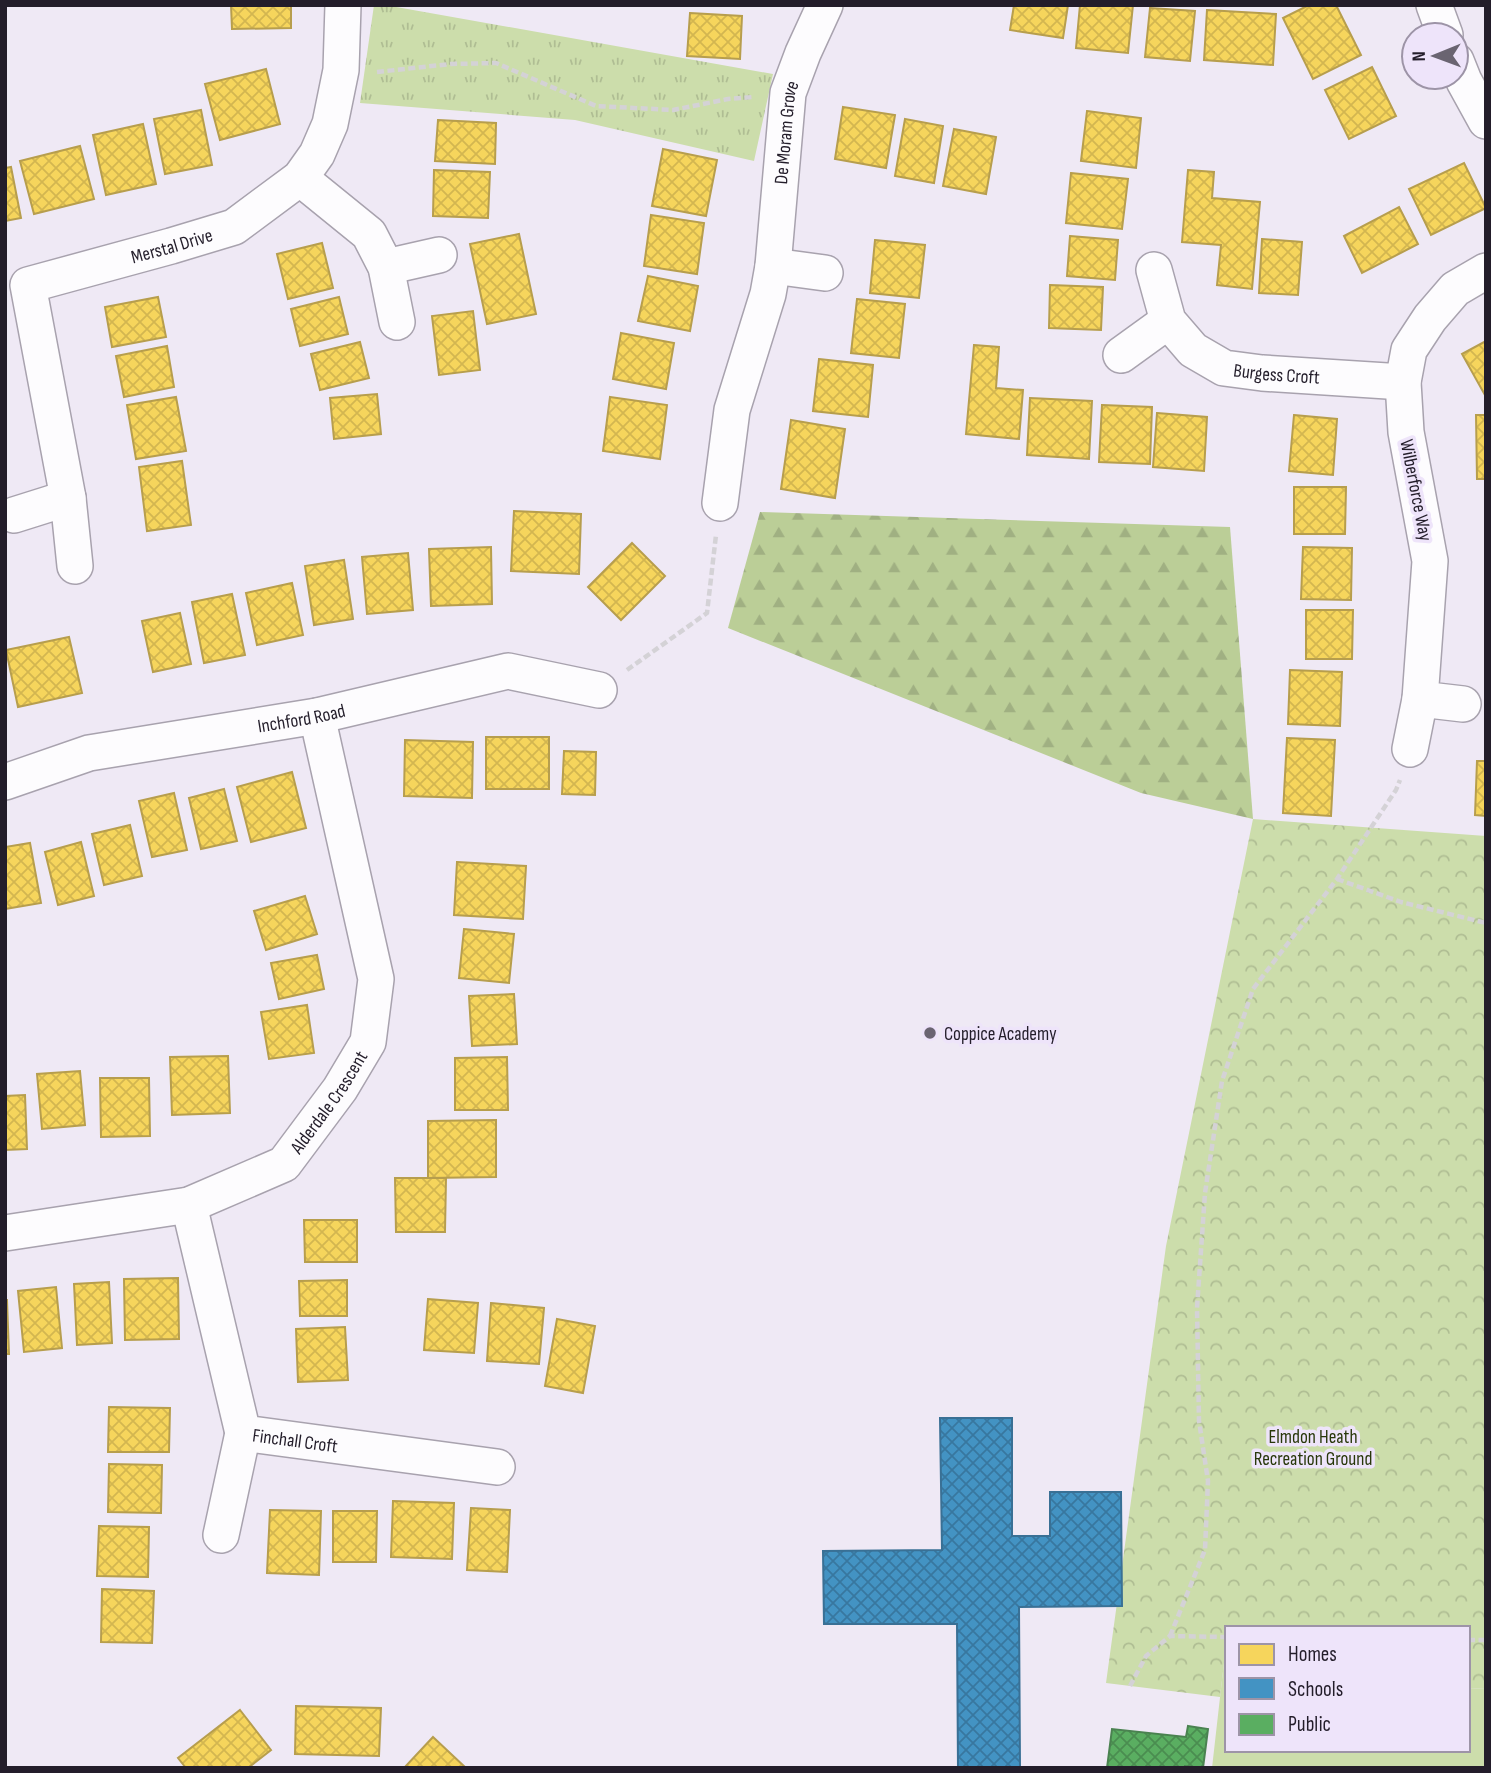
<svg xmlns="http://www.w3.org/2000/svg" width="1491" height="1773" font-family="'Sofia Sans Condensed',sans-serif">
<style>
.grass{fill:url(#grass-tufts)}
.forest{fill:url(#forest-firs)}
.park{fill:url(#park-crowns)}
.garden{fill:#ccddab}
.homes{fill:url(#homes-cross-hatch);stroke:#b79e4d;stroke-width:2}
.schools{fill:url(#schools-cross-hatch);stroke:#397095;stroke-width:2}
.public{fill:url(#public-cross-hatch);stroke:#4a8250;stroke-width:2}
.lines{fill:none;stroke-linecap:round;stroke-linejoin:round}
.street-casing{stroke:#a8a2ae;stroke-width:38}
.path{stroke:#d4d2d6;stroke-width:4.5;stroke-dasharray:7 3.5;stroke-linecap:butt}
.street{stroke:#fdfcfe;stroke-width:35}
.poi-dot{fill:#6a6471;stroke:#eee4fa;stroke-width:2.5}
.labels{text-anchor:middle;stroke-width:7;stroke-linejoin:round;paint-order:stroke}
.street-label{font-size:19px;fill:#231d2a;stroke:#eee4fa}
.poi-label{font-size:19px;fill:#231d2a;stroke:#eee4fa;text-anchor:start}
.park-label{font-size:19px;fill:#28370a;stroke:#eee4fa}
</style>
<defs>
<pattern id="grass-tufts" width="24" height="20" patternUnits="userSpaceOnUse" patternTransform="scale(1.75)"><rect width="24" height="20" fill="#ccddab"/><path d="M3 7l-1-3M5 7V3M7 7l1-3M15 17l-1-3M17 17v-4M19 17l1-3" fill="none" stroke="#afbd93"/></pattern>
<pattern id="forest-firs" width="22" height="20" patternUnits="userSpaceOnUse" patternTransform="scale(1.75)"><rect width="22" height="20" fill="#bbce97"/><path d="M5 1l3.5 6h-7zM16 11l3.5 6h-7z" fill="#a0b082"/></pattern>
<pattern id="park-crowns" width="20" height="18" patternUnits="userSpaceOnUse" patternTransform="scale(1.75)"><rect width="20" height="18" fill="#ccddab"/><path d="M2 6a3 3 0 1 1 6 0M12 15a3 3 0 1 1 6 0" fill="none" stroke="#afbd93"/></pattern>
<pattern id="homes-cross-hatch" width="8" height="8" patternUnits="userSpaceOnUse" patternTransform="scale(1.75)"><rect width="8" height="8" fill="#f6d55c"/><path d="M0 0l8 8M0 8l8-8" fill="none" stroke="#d3b650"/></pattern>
<pattern id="schools-cross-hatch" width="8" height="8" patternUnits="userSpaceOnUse" patternTransform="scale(1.75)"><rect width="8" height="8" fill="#4393c3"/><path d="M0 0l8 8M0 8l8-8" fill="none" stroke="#38779f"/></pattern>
<pattern id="public-cross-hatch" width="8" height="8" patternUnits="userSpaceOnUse" patternTransform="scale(1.75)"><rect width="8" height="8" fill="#5aae61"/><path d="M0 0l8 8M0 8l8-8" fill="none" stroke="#4a8d50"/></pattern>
</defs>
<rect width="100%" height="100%" fill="#efe9f5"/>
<path class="grass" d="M374,5H385L773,74L754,161L575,120L360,103Z"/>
<path class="forest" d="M760,512L1230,527L1253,819L1141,793L728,628Z"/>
<path class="park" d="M1253,819L1486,836V1689L1468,1688V1628H1227V1663H1224L1220,1697L1106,1683L1166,1246Z"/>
<path class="garden" d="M1224,1662L1227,1663V1750H1468V1688L1486,1689V1768H1212Z"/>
<g class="homes">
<path d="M231,5H291V28L232,29Z"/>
<path d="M1014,5H1068L1063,38L1010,30Z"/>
<path d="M1080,5H1133L1128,53L1076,48Z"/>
<path d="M1309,5H1336L1361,55L1313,79L1283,18Z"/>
<path d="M1150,8L1195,11L1190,61L1145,57Z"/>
<path d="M1207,10L1276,14L1273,65L1204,60Z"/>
<path d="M690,13L742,16L740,59L687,56Z"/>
<path d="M1372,67L1396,116L1349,139L1325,90Z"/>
<path d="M266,69L280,124L220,140L205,84Z"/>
<path d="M843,107L895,115L886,168L835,159Z"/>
<path d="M201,110L212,165L165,174L154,119Z"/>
<path d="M1087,111L1141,118L1136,168L1081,161Z"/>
<path d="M905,119L943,126L934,183L895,176Z"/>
<path d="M438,120L496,123L495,164L435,161Z"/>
<path d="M143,124L156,184L106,195L93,135Z"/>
<path d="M954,129L996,137L986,194L943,186Z"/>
<path d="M80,146L94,199L34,214L20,161Z"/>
<path d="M663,149L717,160L706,216L652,206Z"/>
<path d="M1464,163L1486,208L1431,235L1409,189Z"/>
<path d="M11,167L21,218L5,221V168Z"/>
<path d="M434,170L490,172L488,218L433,216Z"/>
<path d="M1188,170L1214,172L1212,198L1260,202L1252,289L1217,285L1221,245L1182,242Z"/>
<path d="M1071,173L1128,179L1122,229L1066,223Z"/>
<path d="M1399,207L1418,244L1362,273L1344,236Z"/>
<path d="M651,215L704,223L697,274L644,266Z"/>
<path d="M519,234L536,314L487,324L470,244Z"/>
<path d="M1070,236L1118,240L1115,280L1067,276Z"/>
<path d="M1262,239L1302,242L1298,295L1259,293Z"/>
<path d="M875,240L925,245L919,298L870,293Z"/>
<path d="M322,243L333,288L288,299L277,254Z"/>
<path d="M648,276L698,286L690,331L638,321Z"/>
<path d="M1050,285L1103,287L1101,330L1049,328Z"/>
<path d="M158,297L166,337L112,347L105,307Z"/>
<path d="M339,297L348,334L300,346L291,309Z"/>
<path d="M857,299L905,304L899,358L851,353Z"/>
<path d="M473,311L480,370L439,375L432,316Z"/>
<path d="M621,333L674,343L666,389L613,379Z"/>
<path d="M1486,341V397L1462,354Z"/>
<path d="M360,342L369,378L320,390L311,354Z"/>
<path d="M974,345L999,347L996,388L1023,390L1019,439L966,434Z"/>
<path d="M167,346L174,387L124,397L116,356Z"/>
<path d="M819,359L873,365L868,417L813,411Z"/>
<path d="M377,394L381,434L334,439L330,398Z"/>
<path d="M176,397L186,451L136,459L127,405Z"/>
<path d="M610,397L667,405L660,459L603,451Z"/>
<path d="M1030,398L1092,401L1089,459L1027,455Z"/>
<path d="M1102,405L1152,407L1150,464L1099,462Z"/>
<path d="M1157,413L1207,417L1204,471L1153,467Z"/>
<path d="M1294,415L1337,419L1333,475L1289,471Z"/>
<path d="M1476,415H1486V479H1477Z"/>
<path d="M791,420L845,429L835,498L781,489Z"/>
<path d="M182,461L191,525L147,531L139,467Z"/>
<path d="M1294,487H1346L1345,534H1294Z"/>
<path d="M514,511L581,514L579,574L511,571Z"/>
<path d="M632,543L665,576L621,620L588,587Z"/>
<path d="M491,547L492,604L431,606L429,549Z"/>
<path d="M1303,547L1352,548L1351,600L1301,599Z"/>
<path d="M408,553L413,610L367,614L362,557Z"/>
<path d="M344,560L353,619L314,625L305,566Z"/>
<path d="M292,583L303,635L257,645L246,593Z"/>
<path d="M232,594L245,655L204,663L192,602Z"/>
<path d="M1306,610H1353L1352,659H1306Z"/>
<path d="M180,613L191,664L153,672L142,621Z"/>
<path d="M69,637L82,693L18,707L6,650Z"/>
<path d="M1290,670L1342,672L1340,726L1288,724Z"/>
<rect x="486" y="737" width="63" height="52"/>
<path d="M1287,738L1335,740L1331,816L1283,813Z"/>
<path d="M405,740L473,742L472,798L404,796Z"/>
<path d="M564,751L596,752L595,795L562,794Z"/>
<path d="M1477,761H1486V816L1475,815Z"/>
<path d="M292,772L306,828L251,842L237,787Z"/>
<path d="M224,789L237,841L201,849L189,798Z"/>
<path d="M174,793L187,850L152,857L139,801Z"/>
<path d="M130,825L142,876L104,885L92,834Z"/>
<path d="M81,842L94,896L58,905L45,852Z"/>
<path d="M30,843L41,903L5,909V847Z"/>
<path d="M457,862L526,866L523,919L454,915Z"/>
<path d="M305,896L317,934L266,950L254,911Z"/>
<path d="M464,929L514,934L509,983L459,978Z"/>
<path d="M317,955L324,989L279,999L271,963Z"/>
<path d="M514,994L517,1044L472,1046L469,996Z"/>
<path d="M307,1005L314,1053L269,1059L261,1012Z"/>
<path d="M228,1056L230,1113L172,1115L170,1057Z"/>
<path d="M507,1057L508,1110H455V1058Z"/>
<path d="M80,1071L85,1125L42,1129L37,1074Z"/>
<path d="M100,1078H149L150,1136L101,1137Z"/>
<path d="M25,1095L27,1149L5,1150V1096Z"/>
<path d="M496,1120V1177L428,1178V1121Z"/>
<path d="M395,1178H446L445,1232H396Z"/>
<path d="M304,1220H357V1262H305Z"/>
<path d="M178,1278L179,1339L125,1340L124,1279Z"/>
<path d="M347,1280V1316H300L299,1281Z"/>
<path d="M109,1282L112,1343L77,1345L74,1284Z"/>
<path d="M56,1287L62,1348L24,1352L18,1291Z"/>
<path d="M428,1299L478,1303L474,1353L424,1350Z"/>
<path d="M5,1300H7L9,1354H5Z"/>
<path d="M491,1303L544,1308L539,1364L487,1361Z"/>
<path d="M557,1319L595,1326L583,1393L545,1386Z"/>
<path d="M345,1327L348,1380L298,1382L296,1329Z"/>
<path d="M109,1407L170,1408L169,1452H108Z"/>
<path d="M109,1464L162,1465L161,1513L108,1512Z"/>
<path d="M393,1501L454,1503L452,1559L391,1557Z"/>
<path d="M471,1508L510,1510L507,1572L467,1570Z"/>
<path d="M270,1510L321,1511L319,1575L267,1573Z"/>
<path d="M333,1511H377L376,1562H333Z"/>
<path d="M99,1526L149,1527L148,1577L97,1576Z"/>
<path d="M102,1589L154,1591L152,1643L101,1642Z"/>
<path d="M296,1706L381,1708L379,1756L295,1754Z"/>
<path d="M240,1710L271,1750L248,1768H186L178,1758Z"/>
<path d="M433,1737L466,1768H404Z"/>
</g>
<path class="schools" d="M940,1418H1012V1536H1050V1492H1121L1122,1606L1019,1607L1020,1768H958L957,1624H824L823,1551L942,1550Z"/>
<path class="public" d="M1188,1726L1208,1729L1203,1768L1185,1766V1768H1107L1112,1729L1186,1737Z"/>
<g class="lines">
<g class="street-casing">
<g id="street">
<path d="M1434,5L1445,35"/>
<path d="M1456,61L1464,81L1486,121"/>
<path d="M300,178L369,234L386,267L397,322"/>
<path d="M773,266L825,273"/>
<path d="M386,267L439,255"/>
<path id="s1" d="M1154,270L1168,321L1193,350L1224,368L1262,373L1403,382"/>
<path d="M1121,355L1168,321"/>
<path id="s2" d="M720,503L732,410L768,294L773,266L788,93L803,53L825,5"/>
<path d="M14,515L68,498"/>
<path id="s3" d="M75,566L68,498L28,285L171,246L234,227L300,178L317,154L330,124L341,70L343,5"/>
<path d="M1463,704L1420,699L1430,561L1406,432L1403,382L1409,350L1430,318L1455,289L1486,271"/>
<path d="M1410,749L1420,699"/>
<path id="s4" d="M5,782L89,753L317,716L508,671L599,690"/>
<path id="s5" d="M189,1205L243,1433L497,1467"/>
<path id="s6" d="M5,1233L189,1205L284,1164L340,1089L368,1042L376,979L317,716"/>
<path d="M221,1535L243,1433"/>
</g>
</g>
<g class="path">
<path d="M377,72L451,64L496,63L596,106L673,110L728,99L753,97"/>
<path d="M627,670L707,613L716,535"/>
<path d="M1337,879L1401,902L1486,923"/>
<path d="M1170,1636L1205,1550L1208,1481L1199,1421L1197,1308L1205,1193L1222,1081L1253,989L1337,879L1396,790L1400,780"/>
<path d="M1468,1640H1486"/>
<path d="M1130,1686L1146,1656L1170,1636L1227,1637"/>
</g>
<use href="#street" class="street"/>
</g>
<circle class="poi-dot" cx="930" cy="1033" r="7"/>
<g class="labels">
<g class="street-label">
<text dy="7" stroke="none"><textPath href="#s2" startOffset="378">De Moram Grove</textPath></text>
<text dy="7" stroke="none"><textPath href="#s3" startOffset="434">Merstal Drive</textPath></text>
<text dy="7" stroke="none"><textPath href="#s1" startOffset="180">Burgess Croft</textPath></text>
<text transform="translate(1417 490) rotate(79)" y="7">Wilberforce Way</text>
<text dy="7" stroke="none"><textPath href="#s4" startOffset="304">Inchford Road</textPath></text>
<text dy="7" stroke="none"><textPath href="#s6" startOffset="366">Alderdale Crescent</textPath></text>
<text dy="7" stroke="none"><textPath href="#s5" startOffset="287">Finchall Croft</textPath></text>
</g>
<g class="poi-label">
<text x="944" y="1040">Coppice Academy</text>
</g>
<g class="park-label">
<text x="1313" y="1443">Elmdon Heath<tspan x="1313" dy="22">Recreation Ground</tspan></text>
</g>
</g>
<rect width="1491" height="1773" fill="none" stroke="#231d2a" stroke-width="14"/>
<rect x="1225" y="1626" width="245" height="126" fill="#eee4fa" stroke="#9d94a7" stroke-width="2"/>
<rect x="1239" y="1644" width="35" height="21" fill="#f6d55c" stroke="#9d94a7" stroke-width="2"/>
<text x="1288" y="1661" font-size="21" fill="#231d2a">Homes</text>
<rect x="1239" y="1678" width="35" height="21" fill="#4393c3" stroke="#9d94a7" stroke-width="2"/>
<text x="1288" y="1696" font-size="21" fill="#231d2a">Schools</text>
<rect x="1239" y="1714" width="35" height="21" fill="#5aae61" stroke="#9d94a7" stroke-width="2"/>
<text x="1288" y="1731" font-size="21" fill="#231d2a">Public</text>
<g transform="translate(1435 56) rotate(269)"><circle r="33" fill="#eee4fa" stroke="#9d94a7" stroke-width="2"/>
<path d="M0-5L12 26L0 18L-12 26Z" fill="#6a6471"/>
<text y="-10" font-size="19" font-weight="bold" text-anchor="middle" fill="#231d2a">N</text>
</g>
</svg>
